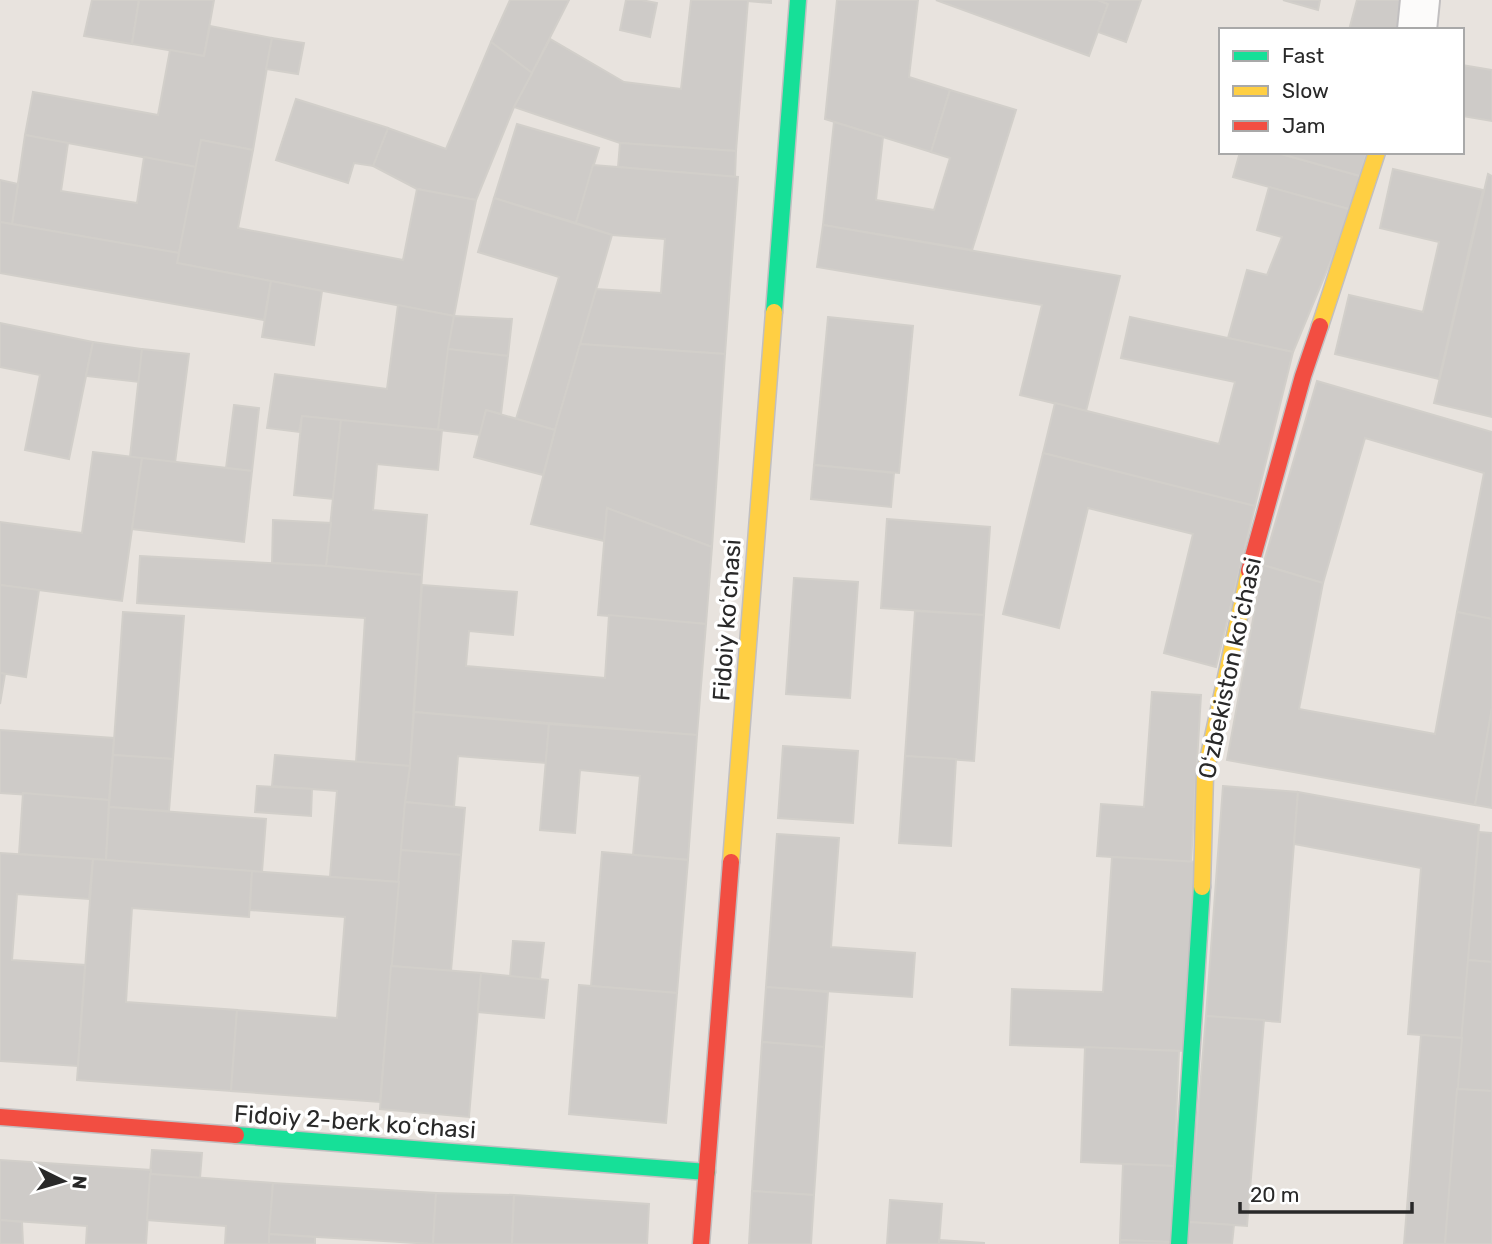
<svg xmlns="http://www.w3.org/2000/svg" width="1492" height="1244" font-family="Rubik,sans-serif">
<style>
.building{fill:#cecbc8;stroke:#d2cfca;stroke-width:2}
.lines{fill:none;stroke-linecap:round;stroke-linejoin:round}
.street-casing{stroke:#c1bfc0;stroke-width:42}
.fast-casing{stroke:#c1bfc0;stroke-width:19}
.slow-casing{stroke:#c1bfc0;stroke-width:19}
.jam-casing{stroke:#c1bfc0;stroke-width:19}
.street{stroke:#fcfbfa;stroke-width:38}
.fast{stroke:#16e098;stroke-width:16}
.slow{stroke:#ffcf43;stroke-width:16}
.jam{stroke:#f24e42;stroke-width:16}
.labels{text-anchor:middle;stroke-width:7;stroke-linejoin:round;paint-order:stroke}
.street-label{font-size:24px;fill:#292929;stroke:#fff}
</style>
<rect width="100%" height="100%" fill="#e8e3de"/>
<g class="building">
<path d="M92,0H139L132,44L84,36Z"/>
<path d="M139,0H214L204,56L132,44Z"/>
<path d="M510,0H569L532,73L491,42Z"/>
<path d="M626,0H641L657,3L650,37L620,30Z"/>
<path d="M691,0H748L736,151L620,143L514,107L550,39L624,82L681,89Z"/>
<path d="M748,0H771V3L748,1Z"/>
<path d="M837,0H918L909,77L950,90L931,152L825,119Z"/>
<path d="M936,0H1098L1108,4L1089,56Z"/>
<path d="M1098,0H1141L1126,42L1098,32L1108,4Z"/>
<path d="M1283,0H1320L1318,10Z"/>
<path d="M1357,0H1410L1401,30H1349Z"/>
<path d="M210,26L272,38L253,150L201,140L196,167L25,135L33,92L158,115L170,50L204,56Z"/>
<path d="M272,38L304,43L298,74L266,69Z"/>
<path d="M491,42L532,73L514,107L476,200L417,189L373,166L388,128L446,149Z"/>
<path d="M1462,65L1492,70V121L1462,116Z"/>
<path d="M950,90L1016,110L972,250L823,225L834,122L883,137L876,200L934,210L950,158L931,152Z"/>
<path d="M296,99L388,128L373,166L354,163L348,183L276,160Z"/>
<path d="M517,124L599,148L576,223L494,198Z"/>
<path d="M25,135L68,143L61,191L137,203L144,157L196,167L179,253L12,224Z"/>
<path d="M201,140L253,150L238,228L403,260L417,189L476,200L454,316L177,263Z"/>
<path d="M620,143L736,151L735,177L618,167Z"/>
<path d="M1240,152H1274L1360,176L1352,210L1233,177Z"/>
<path d="M1274,152H1367L1360,176Z"/>
<path d="M593,165L738,177L725,354L580,344L596,289L661,293L665,239L612,235L576,223Z"/>
<path d="M1393,169L1483,190L1439,379L1335,354L1349,295L1423,312L1439,242L1380,228Z"/>
<path d="M1488,174L1492,176V417L1434,403Z"/>
<path d="M0,180L18,184L12,224L0,222Z"/>
<path d="M1269,187L1352,210L1293,352L1228,338L1247,270L1267,275L1282,237L1257,230Z"/>
<path d="M494,198L612,235L555,430L516,419L559,277L478,252Z"/>
<path d="M0,222L179,253L177,263L271,281L264,320L0,273Z"/>
<path d="M823,225L1120,276L1086,411L1020,395L1042,305L817,267Z"/>
<path d="M271,281L322,291L314,345L262,337Z"/>
<path d="M398,305L454,316L438,430L302,416L299,432L267,428L275,374L387,389Z"/>
<path d="M454,316L512,319L508,356L448,349Z"/>
<path d="M828,317L913,326L899,473L814,465Z"/>
<path d="M1130,317L1293,352L1255,506L1043,453L1055,403L1219,444L1235,382L1121,358Z"/>
<path d="M0,323L93,342L69,459L25,450L40,375L0,367Z"/>
<path d="M93,342L142,349L139,382L86,376Z"/>
<path d="M580,344L725,354L712,547L607,508L604,541L531,524L555,430Z"/>
<path d="M142,349L189,354L175,463L130,457Z"/>
<path d="M448,349L508,356L501,414L486,410L480,435L438,430Z"/>
<path d="M1317,381L1492,432V619L1457,612L1484,473L1365,438L1323,583L1263,565Z"/>
<path d="M234,405L259,408L252,471L226,468Z"/>
<path d="M486,410L555,430L543,475L474,457Z"/>
<path d="M302,416L341,420L333,499L294,495Z"/>
<path d="M341,420L442,430L438,470L377,464L373,510L427,515L422,575L326,566Z"/>
<path d="M93,452L142,458L122,601L0,585V522L82,533Z"/>
<path d="M1043,453L1255,506L1216,667L1164,653L1193,534L1088,508L1059,628L1003,614Z"/>
<path d="M142,458L252,471L244,542L132,529Z"/>
<path d="M814,465L894,473L891,507L811,499Z"/>
<path d="M607,508L712,547L706,624L598,615Z"/>
<path d="M887,519L990,527L984,615L881,608Z"/>
<path d="M273,520L331,523L326,566L272,563Z"/>
<path d="M140,556L326,566L422,575L410,766L356,762L365,618L137,603Z"/>
<path d="M1263,565L1323,583L1299,709L1435,734L1457,612L1492,619V708L1475,805L1227,760Z"/>
<path d="M794,578L858,582L850,698L786,694Z"/>
<path d="M0,585L39,590L26,677L0,673Z"/>
<path d="M422,585L517,592L513,635L469,631L466,666L605,678L609,615L706,624L697,735L414,712Z"/>
<path d="M915,611L984,615L974,761L905,756Z"/>
<path d="M123,612L184,616L173,759L113,755Z"/>
<path d="M0,673L5,674L0,704Z"/>
<path d="M1152,692L1201,695L1191,862L1097,856L1101,804L1144,807Z"/>
<path d="M1492,708V808L1475,805Z"/>
<path d="M414,712L549,724L546,763L458,756L454,807L405,802L410,766Z"/>
<path d="M549,724L697,735L688,860L633,855L640,776L580,770L575,833L540,830Z"/>
<path d="M0,730L114,738L109,800L0,793Z"/>
<path d="M783,746L858,751L853,823L778,818Z"/>
<path d="M113,755L173,759L169,811L109,807Z"/>
<path d="M275,755L410,766L405,802L399,882L330,877L337,791L272,786Z"/>
<path d="M905,756L956,759L951,846L899,843Z"/>
<path d="M257,786L312,789L311,816L255,812Z"/>
<path d="M1223,786L1298,792L1280,1022L1206,1016Z"/>
<path d="M1298,792L1479,825L1462,1038L1408,1034L1421,868L1294,844Z"/>
<path d="M23,793L109,800L106,860L19,854Z"/>
<path d="M405,802L465,808L461,855L401,850Z"/>
<path d="M109,807L266,819L262,872L106,860Z"/>
<path d="M1479,832L1492,833V962L1468,960Z"/>
<path d="M777,834L839,838L831,947L915,953L912,997L766,987Z"/>
<path d="M401,850L461,855L451,971L391,966Z"/>
<path d="M602,852L688,860L677,993L591,986Z"/>
<path d="M0,853L93,859L89,899L17,894L12,960L85,965L78,1066L0,1061Z"/>
<path d="M1112,857L1199,862L1187,1051L1010,1045L1012,989L1103,992Z"/>
<path d="M93,859L252,871L249,917L132,908L126,1002L237,1010L231,1091L77,1080Z"/>
<path d="M252,871L399,882L380,1102L231,1091L237,1010L337,1018L345,917L250,910Z"/>
<path d="M513,941L544,943L540,979L510,977Z"/>
<path d="M1468,960L1492,962V1091L1457,1089Z"/>
<path d="M391,966L481,973L469,1117L380,1109Z"/>
<path d="M481,973L548,980L544,1018L478,1012Z"/>
<path d="M579,985L677,993L666,1123L569,1114Z"/>
<path d="M766,987L828,992L824,1047L762,1042Z"/>
<path d="M1206,1016L1264,1020L1247,1226L1189,1222Z"/>
<path d="M1421,1035L1462,1038L1445,1244H1404Z"/>
<path d="M762,1042L824,1047L814,1195L752,1191Z"/>
<path d="M1085,1047L1179,1051L1174,1166L1081,1162Z"/>
<path d="M1457,1089L1492,1091V1244H1445Z"/>
<path d="M152,1150L202,1153L200,1178L150,1174Z"/>
<path d="M0,1160L151,1170L146,1244H86L87,1226L0,1220Z"/>
<path d="M1123,1164L1174,1166L1171,1242L1120,1240Z"/>
<path d="M150,1174L273,1183L269,1244H225L226,1226L147,1220Z"/>
<path d="M273,1183L436,1193L433,1244L269,1234Z"/>
<path d="M752,1191L814,1195L811,1244H749Z"/>
<path d="M436,1193L514,1195L512,1244H433Z"/>
<path d="M514,1195L649,1204L647,1244H512Z"/>
<path d="M890,1200L942,1204L939,1244H887Z"/>
<path d="M0,1220L22,1222L23,1244H0Z"/>
<path d="M1189,1222L1234,1225L1232,1244H1188Z"/>
<path d="M269,1234L315,1237V1244H269Z"/>
<path d="M939,1240L984,1243V1244H939Z"/>
<path d="M1120,1240L1171,1242V1244H1120Z"/>
</g>
<g class="lines">
<g class="street-casing">
<path id="street" d="M1417,30L1420,0"/>
</g>
<g class="fast-casing">
<g id="fast">
<path d="M774,312L798,0"/>
<path d="M236,1135L707,1172"/>
<path d="M1179,1244L1202,887"/>
</g>
</g>
<g class="slow-casing">
<g id="slow">
<path d="M1320,326L1377,152"/>
<path d="M731,862L774,312"/>
<path d="M1202,887L1205,774L1249,571"/>
</g>
</g>
<g class="jam-casing">
<g id="jam">
<path d="M1249,571L1303,376L1320,326"/>
<path d="M0,1117L236,1135"/>
<path d="M701,1244L731,862"/>
</g>
</g>
<use href="#street" class="street"/>
<use href="#fast" class="fast"/>
<use href="#slow" class="slow"/>
<use href="#jam" class="jam"/>
</g>
<g class="labels">
<g class="street-label">
<text transform="translate(727 620) rotate(-86)" y="8">Fidoiy koʻchasi</text>
<text transform="translate(1230 668) rotate(-78)" y="8">Oʻzbekiston koʻchasi</text>
<text transform="translate(355 1122) rotate(4)" y="8">Fidoiy 2-berk koʻchasi</text>
</g>
</g>
<rect x="1219" y="28" width="245" height="126" fill="#ffffff" stroke="#a9a9a9" stroke-width="2"/>
<rect x="1233" y="51" width="35" height="10" fill="#16e098" stroke="#a9a9a9" stroke-width="2"/>
<text x="1282" y="63" font-size="21" fill="#292929">Fast</text>
<rect x="1233" y="86" width="35" height="10" fill="#ffcf43" stroke="#a9a9a9" stroke-width="2"/>
<text x="1282" y="98" font-size="21" fill="#292929">Slow</text>
<rect x="1233" y="121" width="35" height="10" fill="#f24e42" stroke="#a9a9a9" stroke-width="2"/>
<text x="1282" y="133" font-size="21" fill="#292929">Jam</text>
<g transform="translate(63 1181) rotate(95)" stroke="#ffffff" stroke-width="5" paint-order="stroke">
<path d="M0-5L12 26L0 18L-12 26Z" fill="#292929"/>
<text y="-10" font-size="19" font-weight="bold" text-anchor="middle" fill="#292929">N</text>
</g>
<path d="M1240 1202v10h172v-10" fill="none" stroke="#292929" stroke-width="3.5"/>
<text x="1250" y="1202" font-size="21" fill="#292929" stroke="#ffffff" stroke-width="5" paint-order="stroke">20 m</text>
</svg>
